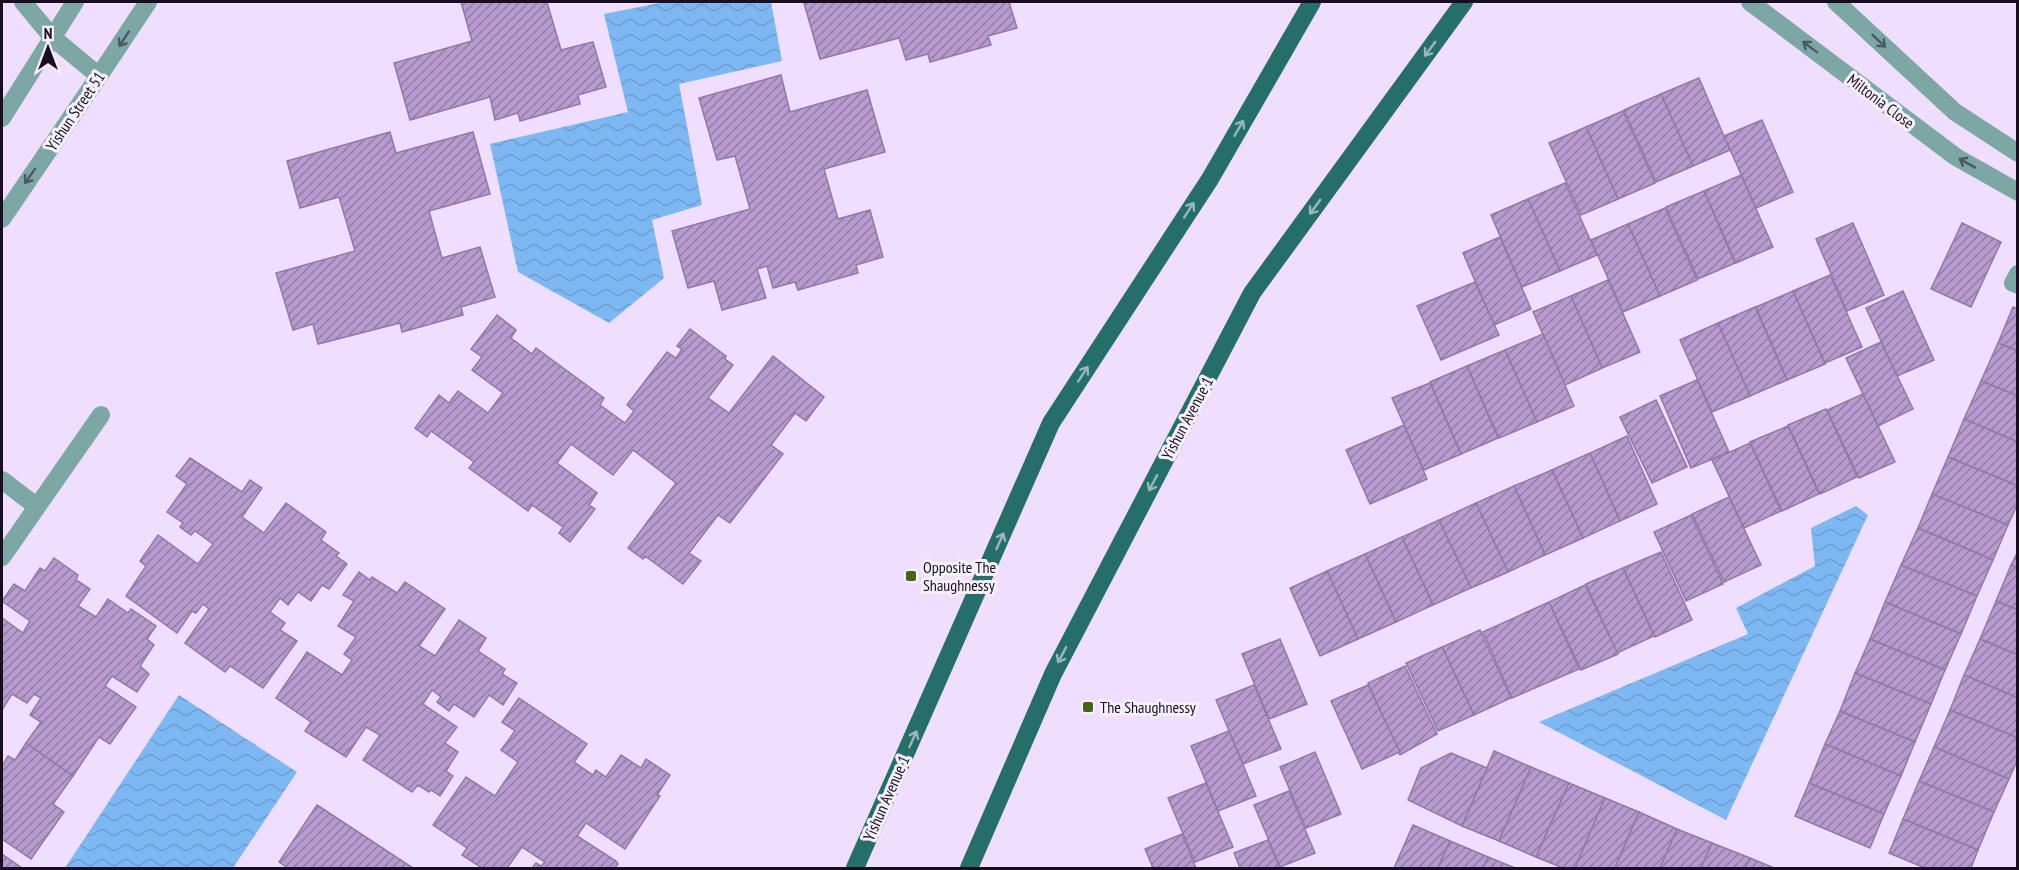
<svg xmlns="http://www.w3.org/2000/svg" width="2019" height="870" font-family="'PT Sans Narrow',sans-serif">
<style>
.water{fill:url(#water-waves)}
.building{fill:url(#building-hatch);stroke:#9378a9;stroke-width:1.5}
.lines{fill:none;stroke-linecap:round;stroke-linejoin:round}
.service{stroke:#7ca7a4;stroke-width:18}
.minor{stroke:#7ca7a4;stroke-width:18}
.primary{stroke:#266e6a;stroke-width:18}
.oneway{stroke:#4a5a62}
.oneway2{stroke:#99b6ba}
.poi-dot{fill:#446318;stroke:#f7f1fc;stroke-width:2}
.labels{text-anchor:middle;stroke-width:6;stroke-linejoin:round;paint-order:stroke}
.street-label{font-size:16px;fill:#180e20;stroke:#f7f1fc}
.poi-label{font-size:16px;fill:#180e20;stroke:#f7f1fc;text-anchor:start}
</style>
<defs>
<pattern id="water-waves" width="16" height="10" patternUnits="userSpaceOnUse" patternTransform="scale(1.5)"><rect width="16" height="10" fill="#7eb8f3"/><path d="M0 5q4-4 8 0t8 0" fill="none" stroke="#6c9dd0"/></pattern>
<pattern id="building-hatch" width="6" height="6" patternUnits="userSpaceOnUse" patternTransform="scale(1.5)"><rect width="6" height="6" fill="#b79ace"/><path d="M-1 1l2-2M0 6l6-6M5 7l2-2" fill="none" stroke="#947ca7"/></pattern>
</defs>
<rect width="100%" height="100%" fill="#f0deff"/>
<g class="water">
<path d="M664,2H771L782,61L679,84L702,205L652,220L664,278L609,323L518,272L490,144L628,112L604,14Z"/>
<path d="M1856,506L1868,515L1726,820L1539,722L1748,634L1736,608L1815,566L1811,528Z"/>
<path d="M179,695L297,772L233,868H65Z"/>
</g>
<g class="building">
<path d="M461,2H547L561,50L593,42L606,87L578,95L580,104L520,121L518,113L495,120L490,97L410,120L394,63L472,41Z"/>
<path d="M810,2H1009L1017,28L988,36L991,45L930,62L928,54L906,60L899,38L820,59L804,3Z"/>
<path d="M781,75L790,112L867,90L885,152L824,169L838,219L870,210L883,257L856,265L858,273L798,290L795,282L773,288L767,266L757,269L766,298L722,310L714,281L688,288L672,231L750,209L735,156L717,160L699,98Z"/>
<path d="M1699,78L1730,150L1693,166L1661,94Z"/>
<path d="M1661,94L1693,166L1656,182L1624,110Z"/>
<path d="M1623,111L1655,183L1618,199L1586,127Z"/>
<path d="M1762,120L1793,192L1756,208L1724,136Z"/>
<path d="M1586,127L1618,199L1581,215L1549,143Z"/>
<path d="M390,132L396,153L473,132L490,194L429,211L442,258L480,247L495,297L461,307L463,315L402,332L400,323L318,344L313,324L293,330L276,273L355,251L339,197L300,208L287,161Z"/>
<path d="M1741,175L1773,247L1736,263L1704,191Z"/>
<path d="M1565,183L1597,255L1560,271L1528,199Z"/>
<path d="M1704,191L1735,263L1698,279L1666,207Z"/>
<path d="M1528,199L1560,271L1522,287L1491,215Z"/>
<path d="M1665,208L1697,280L1660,296L1628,224Z"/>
<path d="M1853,223L1884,295L1847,311L1816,239Z"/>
<path d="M1962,223L2001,242L1971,307L1931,289Z"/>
<path d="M1628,224L1660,296L1623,312L1591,240Z"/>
<path d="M1500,237L1531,309L1494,325L1463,253Z"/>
<path d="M1830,275L1862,347L1825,363L1793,291Z"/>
<path d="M1608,280L1640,352L1602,368L1571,296Z"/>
<path d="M1475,282L1499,335L1441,360L1417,306Z"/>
<path d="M1793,291L1825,364L1787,380L1756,307Z"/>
<path d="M1903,291L1934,360L1897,376L1866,308Z"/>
<path d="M1571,296L1602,368L1565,385L1533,312Z"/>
<path d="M1755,307L1787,380L1750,396L1718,323Z"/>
<path d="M2013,307L2018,309V351L1998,343Z"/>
<path d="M497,315L516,330L511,338L532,354L536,348L604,398L600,405L625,423L634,411L627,405L667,352L676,358L682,349L677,346L690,329L726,356L725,359L733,365L708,398L729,413L773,356L824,397L806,421L795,413L771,445L783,454L730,523L718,515L689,553L701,561L683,584L645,556L643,559L628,548L676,483L633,450L613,475L571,444L557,463L597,493L589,505L595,509L570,542L559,533L563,527L532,505L528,511L469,468L474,462L431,431L427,437L415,428L439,395L449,403L458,391L488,413L503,393L472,370L482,357L471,349Z"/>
<path d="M1718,323L1750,396L1712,412L1680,340Z"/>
<path d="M1543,334L1574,406L1537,422L1505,350Z"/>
<path d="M1881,342L1913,409L1878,426L1846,358Z"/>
<path d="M1998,343L2018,351V396L1981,381Z"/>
<path d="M1505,350L1537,422L1499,438L1467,366Z"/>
<path d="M1467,366L1498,438L1461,454L1430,382Z"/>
<path d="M1697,380L1729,452L1691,468L1660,396Z"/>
<path d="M1981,381L2018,396V442L1964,419Z"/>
<path d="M1430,383L1461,454L1424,470L1392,398Z"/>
<path d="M1863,394L1895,462L1859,478L1827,410Z"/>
<path d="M1656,400L1687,467L1652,483L1620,417Z"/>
<path d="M1826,409L1857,477L1820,494L1788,425Z"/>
<path d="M1964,419L2018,442V486L1948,457Z"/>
<path d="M1404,425L1427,479L1370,504L1346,450Z"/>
<path d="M1788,426L1819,494L1782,511L1750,442Z"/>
<path d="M1627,436L1657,504L1620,521L1590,453Z"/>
<path d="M1750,443L1781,511L1744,528L1712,460Z"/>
<path d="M1590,453L1620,521L1583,538L1552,470Z"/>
<path d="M1948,457L2018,486V503L2008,525L1932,494Z"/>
<path d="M190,458L242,492L250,480L262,488L242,517L264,533L286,503L326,532L321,540L339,553L336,556L347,564L329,589L322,585L311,601L298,592L288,605L280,598L270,612L285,623L280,630L297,641L263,688L230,666L225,672L185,643L209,609L203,604L196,613L192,611L177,633L126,596L146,566L140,561L158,535L198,564L213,544L195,531L191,535L180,527L183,523L167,512L187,484L176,476Z"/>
<path d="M1552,470L1583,538L1545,555L1514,486Z"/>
<path d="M1514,486L1545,555L1508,572L1476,503Z"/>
<path d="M1932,494L2008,525L1993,560L1918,528Z"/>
<path d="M1729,497L1761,565L1724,582L1692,514Z"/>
<path d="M1476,503L1508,572L1471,588L1439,520Z"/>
<path d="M1691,515L1723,584L1686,601L1654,532Z"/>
<path d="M1439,520L1471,588L1433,605L1402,537Z"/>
<path d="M1918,528L1993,560L1977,596L1901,565Z"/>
<path d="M1402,537L1433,605L1396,622L1365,554Z"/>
<path d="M2018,551V568L2011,565Z"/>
<path d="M1661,552L1692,620L1655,637L1623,568Z"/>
<path d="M1365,554L1396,622L1358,639L1327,571Z"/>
<path d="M54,558L78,575L76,580L90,589L78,606L96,617L108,599L128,613L131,609L156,626L147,639L154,645L140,666L149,674L137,692L112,676L105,686L136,707L110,744L99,737L73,776L26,743L41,722L30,715L41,698L34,694L27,703L12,694L2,710V618L23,633L30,621L2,601L14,584L25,591L40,568L45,571Z"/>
<path d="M1901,565L1977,596L1961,634L1885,602Z"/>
<path d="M2011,565L2018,568V610L1996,601Z"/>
<path d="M1623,568L1654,636L1617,653L1586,584Z"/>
<path d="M1327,571L1358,639L1320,656L1290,588Z"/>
<path d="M359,572L370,580L372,577L397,593L405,582L445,609L419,646L435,656L459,620L486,638L478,651L505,669L502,674L517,683L503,705L489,695L474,717L454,704L449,711L437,702L441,697L432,690L423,704L457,727L445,743L458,752L446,771L453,776L440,796L431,790L429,792L418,785L412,792L363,760L380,735L366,727L346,757L305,731L311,722L276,698L307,652L342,675L352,660L344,654L356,637L338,626L354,601L343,595Z"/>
<path d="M1585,585L1618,654L1581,670L1549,602Z"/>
<path d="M1996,601L2018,610V655L1980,639Z"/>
<path d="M1549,602L1579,669L1512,698L1483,632Z"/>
<path d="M1885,602L1961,634L1945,670L1870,639Z"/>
<path d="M1480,630L1511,698L1474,715L1442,647Z"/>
<path d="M1280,639L1307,704L1269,719L1242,654Z"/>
<path d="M1870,639L1945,670L1931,704L1855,673Z"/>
<path d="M1980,639L2018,655V698L1964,675Z"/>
<path d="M1442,647L1474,715L1438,731L1406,663Z"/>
<path d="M1405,666L1437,734L1400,755L1368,683Z"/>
<path d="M1855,673L1931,704L1915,742L1840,711Z"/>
<path d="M1964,675L2018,698V738L1950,710Z"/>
<path d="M1254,685L1281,749L1243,764L1216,700Z"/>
<path d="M1368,685L1400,752L1362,769L1331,701Z"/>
<path d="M519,698L587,744L574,762L593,775L596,770L606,777L621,755L641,768L646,759L670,775L657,795L660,796L625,849L586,823L577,836L616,861L618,864L615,868H532L536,863L541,866L545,862L522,847L507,868H482L462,855L467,848L433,825L466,777L495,796L503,784L518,762L501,750L515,731L502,722Z"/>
<path d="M1950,710L2018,738V759L2009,779L1934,747Z"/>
<path d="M1840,711L1915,742L1901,776L1825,744Z"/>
<path d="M1229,731L1256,796L1218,811L1191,746Z"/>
<path d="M26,743L73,776L53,804L64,812L31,859L2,839V766L8,756L15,760Z"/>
<path d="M1825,744L1901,776L1884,814L1809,783Z"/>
<path d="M1934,747L2009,779L1994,812L1919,781Z"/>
<path d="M1494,751L1531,767L1499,841L1462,826Z"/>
<path d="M1315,752L1341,814L1306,828L1280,767Z"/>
<path d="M1451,753L1487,768L1462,826L1408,800L1421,768Z"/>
<path d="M1531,767L1569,783L1536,857L1499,841Z"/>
<path d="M1919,781L1994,812L1978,850L1903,819Z"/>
<path d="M1206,783L1233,847L1195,862L1168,798Z"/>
<path d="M1569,783L1605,798L1575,868H1563L1536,857Z"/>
<path d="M1809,783L1884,814L1870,848L1795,816Z"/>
<path d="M1289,791L1315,853L1280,867L1254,805Z"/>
<path d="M1605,798L1639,812L1615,868H1575Z"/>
<path d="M317,805L413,868H288L279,862Z"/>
<path d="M1639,812L1677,829L1660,868H1615Z"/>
<path d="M1903,819L1978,850L1971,868H1925L1889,853Z"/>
<path d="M1413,825L1450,841L1438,868H1394Z"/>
<path d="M1677,829L1712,843L1701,868H1660Z"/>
<path d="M1182,834L1196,868H1153L1145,849Z"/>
<path d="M1268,840L1280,868H1240L1234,853Z"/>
<path d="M1450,841L1488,857L1483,868H1438Z"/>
<path d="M1712,843L1750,858L1745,868H1701Z"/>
<path d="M2,854L22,868H2Z"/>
<path d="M1488,857L1515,868H1483Z"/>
<path d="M1750,858L1774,868H1745Z"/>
</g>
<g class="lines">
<g class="service">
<path d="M23,2L52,37L99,76"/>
<path d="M2018,274L2013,283L2018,285"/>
<path d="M2,480L36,506"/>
<path d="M2,557L101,415"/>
</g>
<g class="minor">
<path d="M1750,2L1956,157L2018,192"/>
<path d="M1836,2L1955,112L2018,153"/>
<path d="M2,118L75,2"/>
<path d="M2,219L99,76L148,2"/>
</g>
<g class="primary">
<path d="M855,868L1051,423L1210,179L1312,2"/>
<path d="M969,868L1053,674L1252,293L1464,2"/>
</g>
</g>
<defs><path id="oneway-shaft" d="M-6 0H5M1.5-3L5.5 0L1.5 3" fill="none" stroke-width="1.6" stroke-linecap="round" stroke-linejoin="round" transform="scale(1.5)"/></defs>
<g class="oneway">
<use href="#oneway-shaft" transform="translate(124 39) rotate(123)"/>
<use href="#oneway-shaft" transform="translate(1879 41) rotate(43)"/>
<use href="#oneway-shaft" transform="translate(1810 47) rotate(-143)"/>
<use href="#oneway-shaft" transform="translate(1967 163) rotate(-151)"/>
<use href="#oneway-shaft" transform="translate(30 176) rotate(125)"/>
</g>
<g class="oneway2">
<use href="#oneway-shaft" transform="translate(1430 49) rotate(126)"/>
<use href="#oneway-shaft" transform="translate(1239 128) rotate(-60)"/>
<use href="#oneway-shaft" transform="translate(1315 207) rotate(126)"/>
<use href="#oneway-shaft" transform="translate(1189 210) rotate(-57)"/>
<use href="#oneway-shaft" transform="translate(1083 374) rotate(-57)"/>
<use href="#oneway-shaft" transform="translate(1153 483) rotate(118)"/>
<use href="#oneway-shaft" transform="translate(1000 541) rotate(-66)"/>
<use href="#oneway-shaft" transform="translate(1062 655) rotate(118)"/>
<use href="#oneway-shaft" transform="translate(913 739) rotate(-66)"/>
</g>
<g class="poi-dot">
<rect x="905" y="570" width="12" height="12" rx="3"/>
<rect x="1082" y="701" width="12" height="12" rx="3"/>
</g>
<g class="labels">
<g class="street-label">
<text transform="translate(1881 101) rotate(37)" y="6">Miltonia Close</text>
<text transform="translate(75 111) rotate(-56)" y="6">Yishun Street 51</text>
<text transform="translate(1187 418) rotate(-62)" y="6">Yishun Avenue 1</text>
<text transform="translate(886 798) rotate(-66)" y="6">Yishun Avenue 1</text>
</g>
<g class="poi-label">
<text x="923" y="573">Opposite The<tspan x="923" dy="18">Shaughnessy</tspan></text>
<text x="1100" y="713">The Shaughnessy</text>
</g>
</g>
<rect width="2019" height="870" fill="none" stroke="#180e20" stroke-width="6"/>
<g transform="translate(48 48)" stroke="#f7f1fc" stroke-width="4.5" paint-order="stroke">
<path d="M0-4.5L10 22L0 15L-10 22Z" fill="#180e20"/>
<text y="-9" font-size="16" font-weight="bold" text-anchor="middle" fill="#180e20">N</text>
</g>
</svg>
